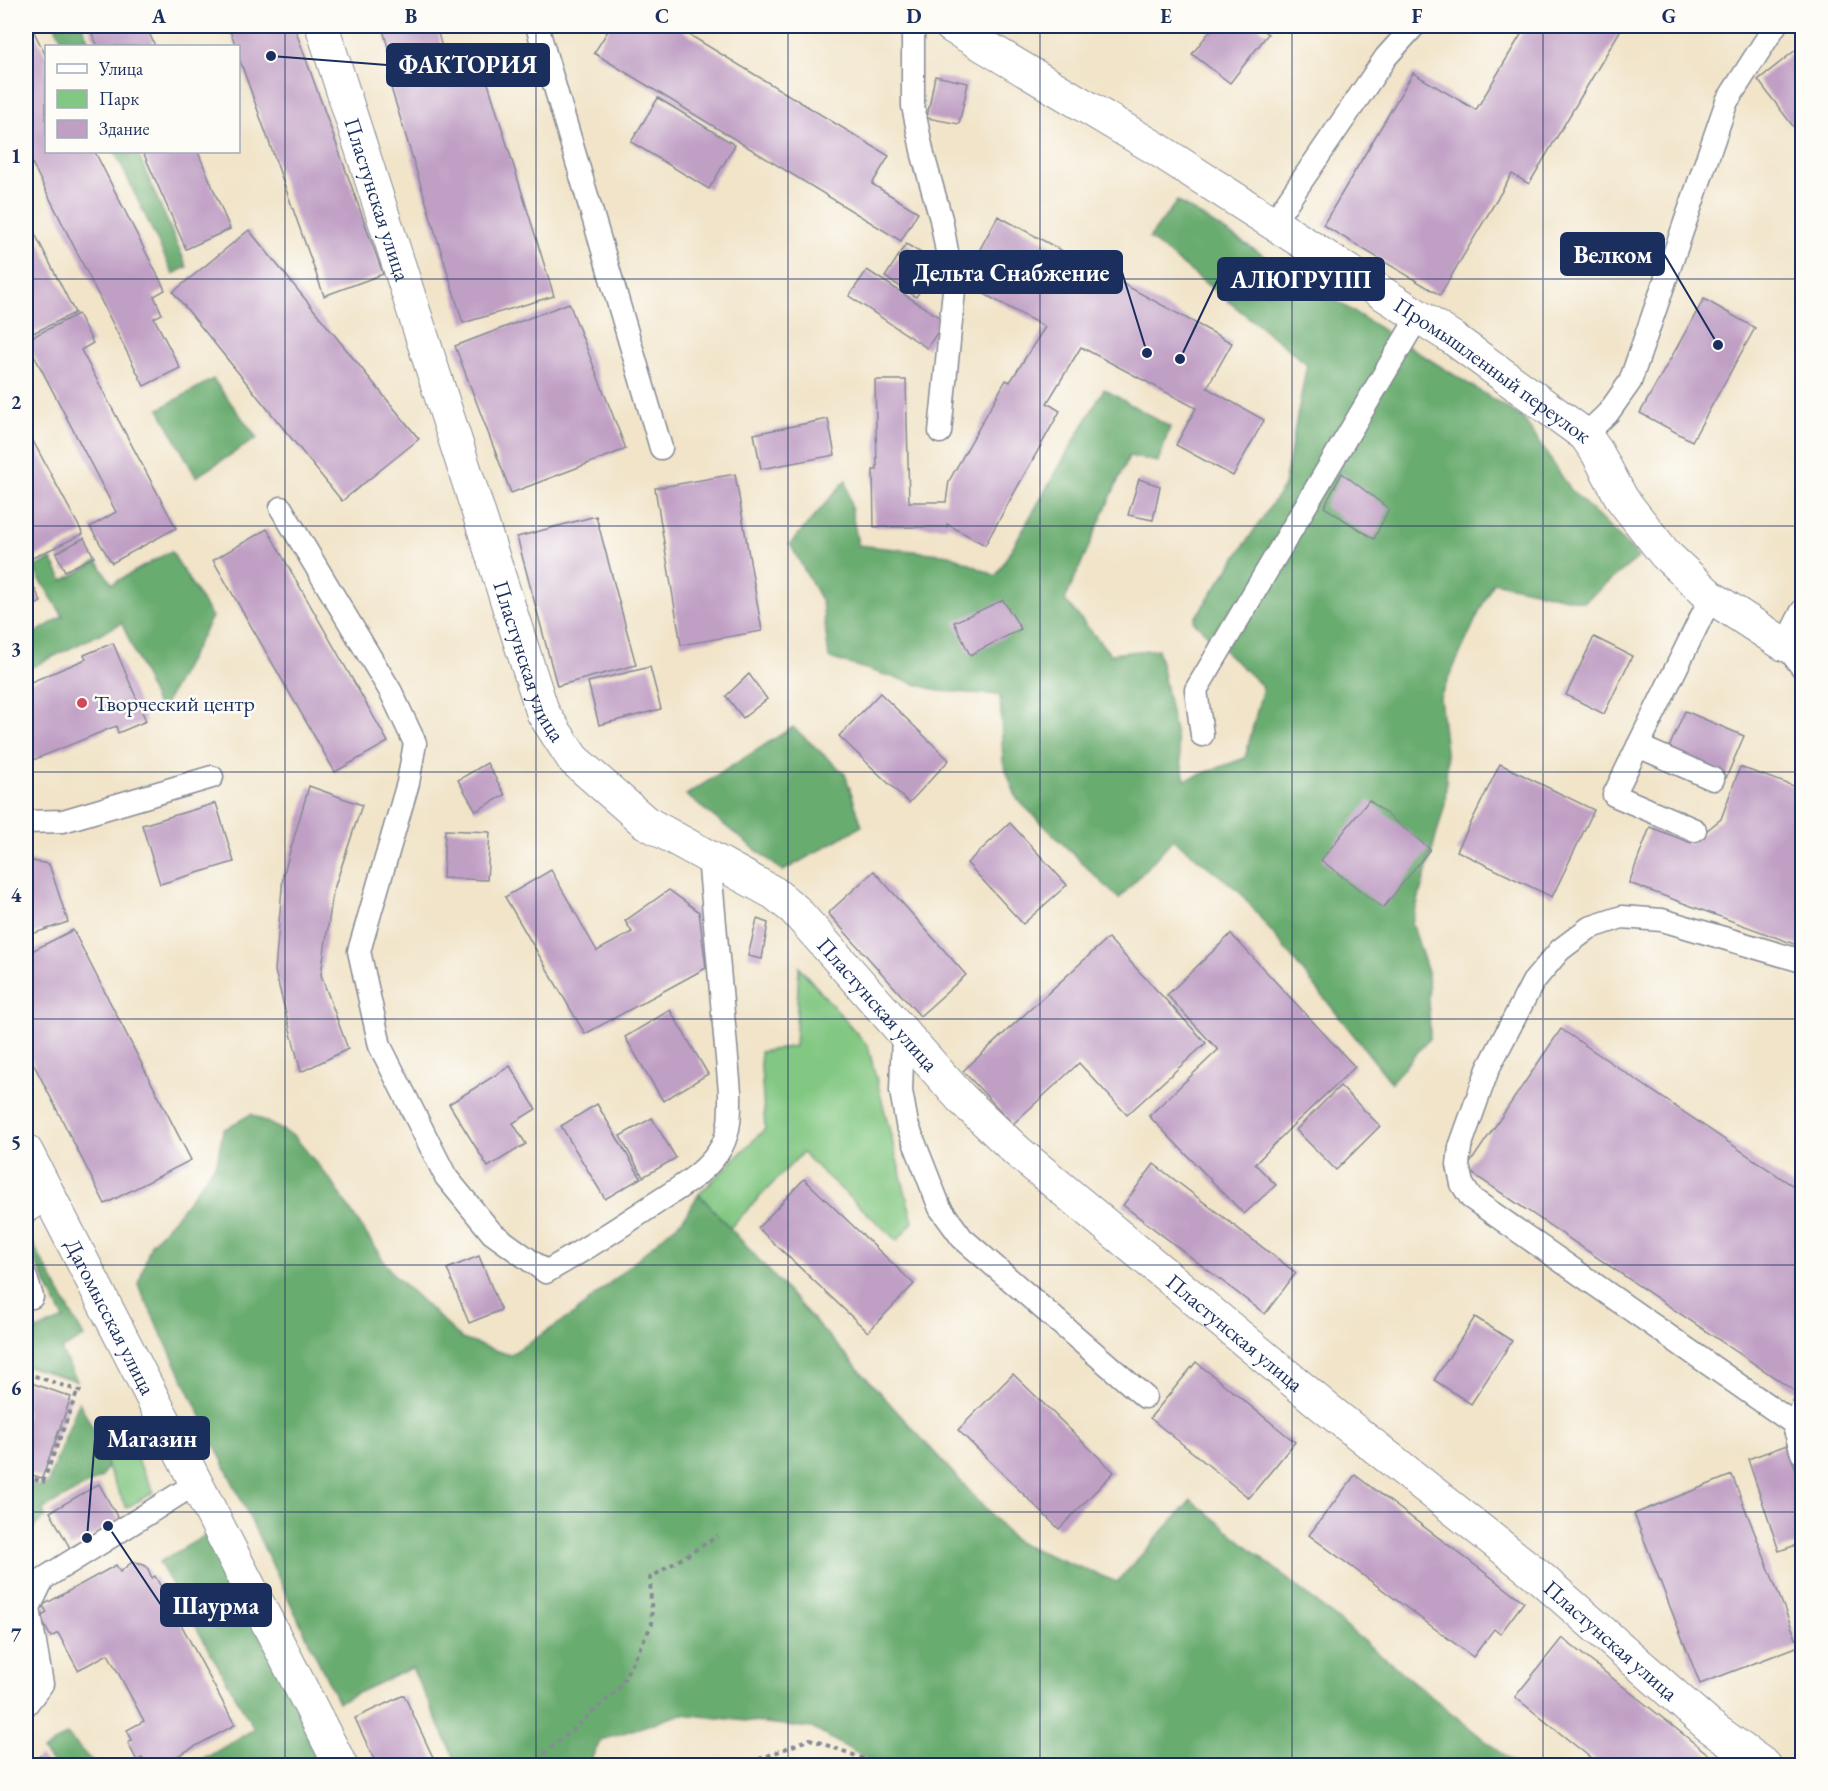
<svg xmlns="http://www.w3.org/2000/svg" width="1828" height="1791" font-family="'EB Garamond',serif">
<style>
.green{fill:#82c782;stroke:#4e7b70;stroke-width:1.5}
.forest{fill:#69ac70;stroke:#426e67;stroke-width:1.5}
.building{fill:#c09fc5}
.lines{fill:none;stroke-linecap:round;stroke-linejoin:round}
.service-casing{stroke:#868a94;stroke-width:25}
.minor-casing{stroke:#868a94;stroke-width:35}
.tertiary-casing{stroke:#868a94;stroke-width:35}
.path{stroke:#868a94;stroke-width:4;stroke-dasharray:4.5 4.5;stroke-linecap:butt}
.service{stroke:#fff;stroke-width:22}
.minor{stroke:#fff;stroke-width:33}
.tertiary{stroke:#fff;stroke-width:33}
.grid{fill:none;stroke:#1b2f5e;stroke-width:1.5;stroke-opacity:0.55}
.poi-dot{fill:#d1495b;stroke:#fdfcf7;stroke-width:2}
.labels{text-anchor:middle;stroke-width:5;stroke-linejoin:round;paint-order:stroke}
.street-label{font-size:22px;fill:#1b2f5e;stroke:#fdfcf7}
.poi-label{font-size:22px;fill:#1b2f5e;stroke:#fdfcf7;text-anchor:start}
.leader{fill:none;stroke:#1b2f5e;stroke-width:2}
.callout-dot{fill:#1b2f5e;stroke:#fdfcf7;stroke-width:2}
.callout{fill:#1b2f5e;stroke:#1b2f5e;stroke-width:2}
.callout-label{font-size:24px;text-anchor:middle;font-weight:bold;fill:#fff}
.neatline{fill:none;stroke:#1b2f5e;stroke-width:2}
.grid-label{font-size:20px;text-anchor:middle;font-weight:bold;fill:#1b2f5e}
</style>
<rect width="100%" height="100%" fill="#fdfcf7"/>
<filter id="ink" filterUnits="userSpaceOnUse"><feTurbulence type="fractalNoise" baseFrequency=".0167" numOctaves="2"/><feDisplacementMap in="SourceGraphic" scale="12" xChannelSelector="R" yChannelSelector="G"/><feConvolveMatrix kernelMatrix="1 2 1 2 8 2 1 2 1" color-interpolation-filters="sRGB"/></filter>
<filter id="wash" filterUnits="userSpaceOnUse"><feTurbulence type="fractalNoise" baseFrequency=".008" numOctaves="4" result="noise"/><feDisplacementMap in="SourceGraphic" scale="24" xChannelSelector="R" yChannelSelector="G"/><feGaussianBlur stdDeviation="1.35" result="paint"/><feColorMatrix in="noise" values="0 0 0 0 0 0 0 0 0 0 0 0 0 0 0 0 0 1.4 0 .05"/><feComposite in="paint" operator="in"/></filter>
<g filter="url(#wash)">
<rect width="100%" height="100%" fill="#f1e4c9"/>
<g class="green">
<path d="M799,967L868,1046L913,1222L897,1241L802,1153L730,1228L699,1194L765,1129L760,1052L795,1046Z"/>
<path d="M117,1421L154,1492L126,1508L107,1466L97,1435Z"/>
</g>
<g class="forest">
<path d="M55,26H82L91,46H65Z"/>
<path d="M115,152H137L187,267L173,274Z"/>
<path d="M1177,201L1523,418L1571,490L1639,557L1584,602L1493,582L1440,697L1447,761L1445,804L1412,923L1428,973L1430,1038L1391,1082L1239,891L1173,839L1119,899L1017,799L1003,762L1000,695L939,691L829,658L822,602L790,544L846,480L858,545L950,555L996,576L1104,389L1170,427L1158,462L1129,456L1065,600L1110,654L1158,649L1185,780L1245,758L1263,687L1193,621L1284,486L1307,364L1149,238Z"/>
<path d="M213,379L257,438L196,477L159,409Z"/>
<path d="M171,551L212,617L160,713L122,623L26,670V639L63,616L33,568L51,559L63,581L97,561L112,584Z"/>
<path d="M793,727L845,774L862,826L783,871L686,795Z"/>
<path d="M251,1114L294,1136L332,1182L391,1272L462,1339L510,1355L574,1314L683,1219L699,1194L1016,1542L1117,1582L1191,1500L1515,1765H878L812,1728L682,1714L601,1740L588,1765H458L412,1668L338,1702L138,1285L151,1244L179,1213L217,1162L223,1130Z"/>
<path d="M26,1231L84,1337L61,1350L77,1381L26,1366V1334L64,1319L26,1243Z"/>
<path d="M79,1402L97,1435L107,1466L102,1477L43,1509L45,1517L26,1534V1482L34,1486L47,1484Z"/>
<path d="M208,1534L328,1765H194L254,1729L159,1562Z"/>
<path d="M67,1734L95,1765H54L43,1751Z"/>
</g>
<g id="blocks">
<g class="building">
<path d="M26,26H31L46,56V152H95L165,290L154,296L162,314L154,318L180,368L144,386L26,151Z"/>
<path d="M88,26H146L155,46H98Z"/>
<path d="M228,26H294L383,274L324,296L238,55V46H236Z"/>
<path d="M382,26H436L445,58L395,73Z"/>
<path d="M611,26H675L889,156L872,184L918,212L901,241L594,53Z"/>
<path d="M1214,26H1257L1268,34L1230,83L1192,54Z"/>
<path d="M1526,26H1623L1529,184L1512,174L1440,295L1323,225L1413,73L1476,110Z"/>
<path d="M1802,45V131L1799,134L1758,80Z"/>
<path d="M478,51L554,296L463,323L388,78Z"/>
<path d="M935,76L968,83L959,124L927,118Z"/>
<path d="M658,98L735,145L709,189L631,142Z"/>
<path d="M143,152H198L230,229L186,249Z"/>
<path d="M26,216L75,313L29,335L26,328Z"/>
<path d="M998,216L1232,343L1207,388L1264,420L1233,476L1176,445L1196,408L1081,347L1047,403L1060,411L985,545L947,524V527H874L873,470H877L875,380H906L909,502H946L949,481L1006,380L1010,382L1045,327L962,282Z"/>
<path d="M249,230L419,439L342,501L173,292Z"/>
<path d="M906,244L938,263L916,297L885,277Z"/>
<path d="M867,270L945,321L927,348L849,296Z"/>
<path d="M1704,299L1755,328L1692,441L1640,413Z"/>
<path d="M569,303L626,449L511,493L455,346Z"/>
<path d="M78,314L93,343L81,350L176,528L112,563L90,527L116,512L26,340Z"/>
<path d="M828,419L835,455L761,469L754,434Z"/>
<path d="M26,428L83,534L26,561Z"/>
<path d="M1342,473L1389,509L1374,539L1324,507Z"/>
<path d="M735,474L762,631L681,645L655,488Z"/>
<path d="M1139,479L1160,486L1153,520L1128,515Z"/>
<path d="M596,516L636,665L557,686L517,537Z"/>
<path d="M267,529L388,742L335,772L213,560Z"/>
<path d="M84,538L94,557L65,571L56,553Z"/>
<path d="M26,570L41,602L26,610Z"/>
<path d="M1003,600L1021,629L970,655L954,622Z"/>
<path d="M1594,637L1632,656L1604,714L1566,695Z"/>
<path d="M113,643L146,721L118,733L116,726L26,763V684L86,659L84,655Z"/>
<path d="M650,667L661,709L599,725L588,682Z"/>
<path d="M749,674L767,699L743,718L726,696Z"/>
<path d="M880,693L949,760L909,803L839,736Z"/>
<path d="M1685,711L1744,736L1726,778L1667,752Z"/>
<path d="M487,763L505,795L476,811L458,780Z"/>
<path d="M1500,764L1594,810L1552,897L1457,851Z"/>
<path d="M1740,767L1802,789V947L1629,883L1650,827L1691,843L1721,819Z"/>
<path d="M309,786L362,805L333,892L321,975L348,1049L301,1072L275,971L283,876Z"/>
<path d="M1369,800L1430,849L1383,908L1321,860Z"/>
<path d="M216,803L234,862L160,884L142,825Z"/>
<path d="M1010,823L1067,885L1023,924L967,863Z"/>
<path d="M445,830L490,832L487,880L443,878Z"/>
<path d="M26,860L49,864L68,922L26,936Z"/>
<path d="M551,870L597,951L632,932L625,921L669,890L699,912L706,968L585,1034L505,897Z"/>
<path d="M874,871L966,975L920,1016L828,913Z"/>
<path d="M757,919L768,923L762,959L748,956Z"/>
<path d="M73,930L191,1160L105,1204L26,1049V954Z"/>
<path d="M1231,934L1355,1067L1291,1127L1255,1164L1276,1185L1244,1214L1149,1116L1218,1050L1167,995Z"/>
<path d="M1108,938L1206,1043L1127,1115L1079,1063L1013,1124L963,1071Z"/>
<path d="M670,1010L708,1074L663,1101L625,1037Z"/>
<path d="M1561,1029L1802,1192V1382L1796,1392L1466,1169Z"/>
<path d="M510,1066L536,1109L513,1123L526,1144L488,1167L449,1104Z"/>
<path d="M1340,1086L1380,1126L1336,1170L1296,1130Z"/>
<path d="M597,1104L641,1178L605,1199L561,1126Z"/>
<path d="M652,1118L676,1158L643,1177L620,1136Z"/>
<path d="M1154,1164L1296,1273L1265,1314L1123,1205Z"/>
<path d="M804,1179L914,1284L868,1332L758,1228Z"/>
<path d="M479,1256L501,1310L469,1323L447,1269Z"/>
<path d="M1475,1317L1512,1341L1471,1404L1434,1380Z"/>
<path d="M1196,1362L1295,1442L1249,1498L1150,1418Z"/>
<path d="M1013,1374L1114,1472L1059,1529L958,1430Z"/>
<path d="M26,1381L71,1397L42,1478L26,1473Z"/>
<path d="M1787,1445L1802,1488V1543L1779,1551L1748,1459Z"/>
<path d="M1355,1475L1524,1602L1500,1634L1494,1629L1473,1657L1309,1535Z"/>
<path d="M1732,1475L1799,1646L1700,1684L1634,1514Z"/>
<path d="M99,1484L119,1520L70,1548L50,1512Z"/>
<path d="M132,1562L144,1565L148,1569L152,1578L155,1576L161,1587L166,1584L173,1597L168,1600L235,1725L159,1766H146L142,1758L137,1761L128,1743L132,1740L127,1730L144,1721L108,1654L78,1670L58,1633L51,1637L40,1617L47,1613L43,1605L116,1565L120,1572Z"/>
<path d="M1562,1638L1723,1766H1601L1515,1697Z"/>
<path d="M404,1695L437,1766H377L355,1718Z"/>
<path d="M40,1756L48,1766H29Z"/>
</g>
</g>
</g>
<g filter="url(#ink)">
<use href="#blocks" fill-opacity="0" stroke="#868a94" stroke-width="1.5"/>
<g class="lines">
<g class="service-casing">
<g id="service">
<path d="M537,26L661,448"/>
<path d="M913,26V106L923,155L941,219L954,290L940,432"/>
<path d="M1273,223L1386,57L1414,26"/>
<path d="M1585,435L1608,413L1630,382L1727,101L1775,26"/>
<path d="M281,508L391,692L415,743L408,783L359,951L380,1046L446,1177L492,1233L546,1272C584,1250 620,1227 656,1203C680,1187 708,1172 722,1146C731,1128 730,1111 730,1092L709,857"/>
<path d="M1802,611L1785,645L1802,667"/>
<path d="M1202,735L1196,690L1418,317"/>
<path d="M1638,746L1713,779"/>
<path d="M26,822L63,821L212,777"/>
<path d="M1695,830L1614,795L1711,597"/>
<path d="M903,1034L901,1091L907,1124L940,1208L962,1238L1145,1397"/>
<path d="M26,1212L49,1198"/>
<path d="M26,1278L32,1297"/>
<path d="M1802,1409L1793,1423L1802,1453"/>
<path d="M1793,1423L1471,1198L1462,1184L1458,1165L1460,1147L1488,1069L1533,982L1560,950L1589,928L1622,917L1662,920L1802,961"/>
<path d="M26,1705L42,1684L29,1608L43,1579L195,1484"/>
</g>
</g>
<g class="minor-casing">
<g id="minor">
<path id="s1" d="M322,26L543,713L573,759L645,822L774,893L795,910L961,1098L1018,1152L1327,1409L1536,1574L1708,1725L1765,1766"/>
<path id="s2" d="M951,26L1157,149L1451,337L1585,435L1597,452L1622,499L1665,554L1711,597L1785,645H1802"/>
</g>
</g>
<g class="tertiary-casing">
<g id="tertiary">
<path id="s3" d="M26,1151L341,1766"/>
</g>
</g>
<g class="path">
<path d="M26,1373L82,1392"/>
<path d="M26,1476L43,1482L78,1390"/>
<path d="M530,1766L618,1690L652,1624L650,1578L718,1536"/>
<path d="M742,1766L810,1739L884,1766"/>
</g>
<use href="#service" class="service"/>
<use href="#minor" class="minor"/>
<use href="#tertiary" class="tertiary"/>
</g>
</g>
<path class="grid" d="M285,26V1766M536,26V1766M788,26V1766M1040,26V1766M1292,26V1766M1543,26V1766M26,279H1802M26,526H1802M26,772H1802M26,1019H1802M26,1265H1802M26,1512H1802"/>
<circle class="poi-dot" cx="82" cy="703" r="6"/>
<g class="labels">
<g class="street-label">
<text dy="8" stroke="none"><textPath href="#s1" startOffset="182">Пластунская улица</textPath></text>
<text dy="8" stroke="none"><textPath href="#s2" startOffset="642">Промышленный переулок</textPath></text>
<text dy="8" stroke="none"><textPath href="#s1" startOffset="668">Пластунская улица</textPath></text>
<text dy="8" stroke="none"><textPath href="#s1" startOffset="1172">Пластунская улица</textPath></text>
<text dy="8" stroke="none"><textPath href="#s3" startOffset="186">Дагомысская улица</textPath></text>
<text dy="8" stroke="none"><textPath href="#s1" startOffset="1658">Пластунская улица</textPath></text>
<text dy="8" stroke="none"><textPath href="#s1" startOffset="2144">Пластунская улица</textPath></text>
</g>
<g class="poi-label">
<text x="94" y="711">Творческий центр</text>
</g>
</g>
<path class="leader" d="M271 56L387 65M1718 345L1664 254M1147 353L1122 272M1180 359L1218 279M87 1538L95 1438M108 1526L161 1605"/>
<g class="callout-dot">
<circle cx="271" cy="56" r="6"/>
<circle cx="1718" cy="345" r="6"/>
<circle cx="1147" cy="353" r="6"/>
<circle cx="1180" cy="359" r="6"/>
<circle cx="87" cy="1538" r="6"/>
<circle cx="108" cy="1526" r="6"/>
</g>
<g class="callout">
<rect x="387" y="44" width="162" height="42" rx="6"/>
<rect x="1561" y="233" width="103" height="42" rx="6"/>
<rect x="900" y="251" width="222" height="42" rx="6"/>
<rect x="1218" y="258" width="166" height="42" rx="6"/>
<rect x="95" y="1417" width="114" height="42" rx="6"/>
<rect x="161" y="1584" width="110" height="42" rx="6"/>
</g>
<g class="callout-label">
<text x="468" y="73">ФАКТОРИЯ</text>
<text x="1613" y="263">Велком</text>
<text x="1011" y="281">Дельта Снабжение</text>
<text x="1301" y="288">АЛЮГРУПП</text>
<text x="152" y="1447">Магазин</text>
<text x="216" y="1614">Шаурма</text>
</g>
<rect width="1828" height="1791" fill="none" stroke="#fdfcf7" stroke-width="66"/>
<rect x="45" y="45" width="195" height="108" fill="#fdfcf7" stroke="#a3aaba" stroke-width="1.5"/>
<rect x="57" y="64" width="30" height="9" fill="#ffffff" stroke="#a3aaba" stroke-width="1.5"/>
<text x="99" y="75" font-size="18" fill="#1b2f5e">Улица</text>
<rect x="57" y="90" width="30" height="18" fill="#82c782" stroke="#a3aaba" stroke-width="1.5"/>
<text x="99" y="105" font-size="18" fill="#1b2f5e">Парк</text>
<rect x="57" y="120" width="30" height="18" fill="#c09fc5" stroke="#a3aaba" stroke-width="1.5"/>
<text x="99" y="135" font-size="18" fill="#1b2f5e">Здание</text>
<rect x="33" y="33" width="1762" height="1725" class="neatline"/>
<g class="grid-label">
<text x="159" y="23">A</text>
<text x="411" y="23">B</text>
<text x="662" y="23">C</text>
<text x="914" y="23">D</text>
<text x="1166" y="23">E</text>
<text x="1417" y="23">F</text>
<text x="1669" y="23">G</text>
<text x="16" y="163">1</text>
<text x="16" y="409">2</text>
<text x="16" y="656">3</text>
<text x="16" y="902">4</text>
<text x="16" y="1149">5</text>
<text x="16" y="1395">6</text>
<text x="16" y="1642">7</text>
</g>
</svg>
